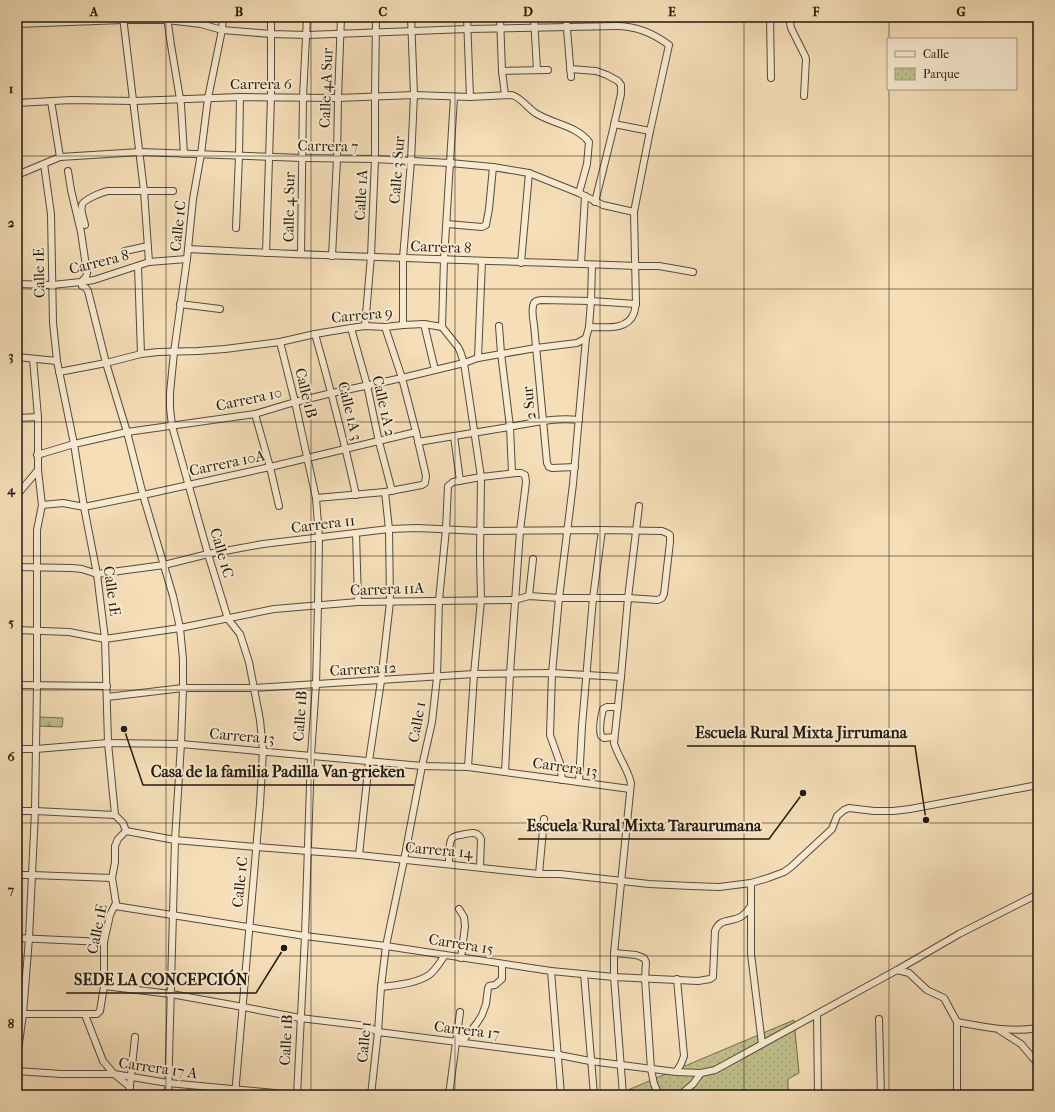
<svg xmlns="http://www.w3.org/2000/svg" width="1055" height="1112" font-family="'IM FELL French Canon',serif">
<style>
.forest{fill:url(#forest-firs);stroke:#706d4e}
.park{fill:url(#park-dots);stroke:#706d4e}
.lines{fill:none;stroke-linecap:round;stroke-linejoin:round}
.street-casing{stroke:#564b3a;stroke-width:8}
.street{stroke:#f8ead1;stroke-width:6}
.grid{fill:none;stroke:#211a10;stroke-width:1;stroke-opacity:0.55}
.labels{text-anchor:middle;stroke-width:4;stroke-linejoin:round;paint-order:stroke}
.street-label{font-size:15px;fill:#211a10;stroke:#f8ead1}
.leader{fill:none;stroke:#211a10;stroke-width:1.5}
.callout-dot{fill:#211a10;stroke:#f8ead1;stroke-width:1.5}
.callout-label{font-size:16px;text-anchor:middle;font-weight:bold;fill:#211a10;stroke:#f8ead1;stroke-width:4;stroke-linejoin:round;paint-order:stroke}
.neatline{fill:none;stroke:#211a10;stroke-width:1.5}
.grid-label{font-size:13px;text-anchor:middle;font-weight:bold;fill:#211a10}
</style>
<defs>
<pattern id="forest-firs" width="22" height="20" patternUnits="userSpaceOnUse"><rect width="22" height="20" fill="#c0c08c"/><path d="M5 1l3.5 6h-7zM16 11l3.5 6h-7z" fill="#a5a478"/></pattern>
<pattern id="park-dots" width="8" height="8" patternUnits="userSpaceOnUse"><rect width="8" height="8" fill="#c0c08c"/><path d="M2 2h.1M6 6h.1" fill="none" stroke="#a5a478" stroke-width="1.8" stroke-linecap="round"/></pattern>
</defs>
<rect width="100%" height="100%" fill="#f5deb8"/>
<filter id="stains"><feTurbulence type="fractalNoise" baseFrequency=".005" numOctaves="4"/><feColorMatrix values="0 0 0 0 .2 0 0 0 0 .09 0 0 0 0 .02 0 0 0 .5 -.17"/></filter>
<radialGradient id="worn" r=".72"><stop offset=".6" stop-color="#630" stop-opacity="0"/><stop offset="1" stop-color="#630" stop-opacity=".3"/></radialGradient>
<path class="forest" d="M38,717L63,718L62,727L38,726Z"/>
<path class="park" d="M794,1020L799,1073L788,1079V1088L792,1095H616Z"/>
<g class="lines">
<g class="street-casing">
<g id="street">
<path d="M123,17L144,191L149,262"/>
<path d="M167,17L171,45L181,105L184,154"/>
<path d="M223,17L222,30L208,98L201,154L193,199L187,259L174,352L170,393V408L172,426L208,554L228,619L240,634L249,662L260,720L263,751L260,804L235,1095"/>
<path d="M467,17L470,97"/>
<path d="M500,17L502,71L505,95"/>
<path d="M534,17L537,70"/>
<path d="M566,17L571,77"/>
<path d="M770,17L771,78"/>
<path d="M789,17L791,28L805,56L806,59L804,96"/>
<path d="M17,24L123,20H167L201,24L222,30L271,34L307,35L468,29L616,26C636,26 653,33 669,45L650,131L634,212L636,304C635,307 635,310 634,313C628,331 604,327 589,327L586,338L577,343L536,348L478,358L464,363L402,378L332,393L295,402L255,414L127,432L74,444L37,455"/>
<path d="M570,69L596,71L607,75L618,81L621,85V94L612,134L595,202"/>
<path d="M502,71L548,70"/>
<path d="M51,101L60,157"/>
<path d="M17,103L71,100L134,101L240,97L338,98L414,95L470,97L512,95C522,98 528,109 537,114C554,124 577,126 589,142L587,164L579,193"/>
<path d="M614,124L650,131"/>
<path d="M44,164L51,214L53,323L57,361L74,444L84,507L97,574L105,639L108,743L115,815L123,823L126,831"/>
<path d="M68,171L71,190L81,232L87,273L86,277L82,281V286L86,288L88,291L106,363L127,432L143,495L173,596L180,628L183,659V688L181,744L175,840L168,1095"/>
<path d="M17,175L60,157L140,152L303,158L375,159L450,163L493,167L529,173L579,193L603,205L634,212"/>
<path d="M447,224L482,227L486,225L489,209L493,167"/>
<path d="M85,225C84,219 80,211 82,205C83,200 102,192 108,191H173"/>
<path d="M236,228L239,156L240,97"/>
<path d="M188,249C337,257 486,260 636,266H659L693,272"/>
<path d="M125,251L148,246"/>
<path d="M266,253L271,97V17"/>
<path d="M301,254L303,97L307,17"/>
<path d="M332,256L337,159L338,98L341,17"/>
<path d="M521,263L529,173"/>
<path d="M581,264L585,196"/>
<path d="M138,266L141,354"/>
<path d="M17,284L52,285L81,282L94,280L149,262L187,259"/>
<path d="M180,304L220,309"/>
<path d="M424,324L435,370"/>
<path d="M403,325V258L411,161L414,95L411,17"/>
<path d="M365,326L371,256L375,159V96L376,17"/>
<path d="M499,326L501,353L510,427L512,473"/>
<path d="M442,327L458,347L460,351L464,363L481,477L480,556L481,600L474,674L468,767"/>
<path d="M442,327L444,260L454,97"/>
<path d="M589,327L591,301L592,265"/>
<path d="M351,328L367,385L379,442L392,491"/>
<path d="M315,334C330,387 344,440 356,495"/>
<path d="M280,342L295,402L316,498L319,538L318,605L316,684L311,755L305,936L297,1095"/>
<path d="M17,357L57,361"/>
<path d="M478,358L482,261"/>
<path d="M59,372L106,363L141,354L158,352L198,351L225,349L280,342L315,334L351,328L365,326L385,327L403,325L424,324L442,327"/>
<path d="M255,414L270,467L279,506"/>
<path d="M17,418L38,417"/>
<path d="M454,436L460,481"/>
<path d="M418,442C449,437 479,432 509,427C533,423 555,417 579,420"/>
<path d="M575,467L552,468L549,467L547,463L534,325C533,319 531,308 534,303C536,300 538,301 541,300L591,301L636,304"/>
<path d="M17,495L38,470"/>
<path d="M316,498L385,492L422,485L425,483L426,476L416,432L402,378L385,327"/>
<path d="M42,505L63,503L84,507L143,495L270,467L416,432"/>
<path d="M356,533L358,602"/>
<path d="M17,567L72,568L82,569L97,574L164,565L208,554L263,544L389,529L417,528L480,531L602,530L662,531L667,533L670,535V542L664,594L662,598L658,600L628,598H559L529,596L515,600L358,602L274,609L180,628L105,639L69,632L17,630"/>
<path d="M529,596L533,559"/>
<path d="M17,685L107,686"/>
<path d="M107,697L183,688H254L474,674L552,673L621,677"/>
<path d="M614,737L604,738L601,736C599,729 601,717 603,709L607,707H618"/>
<path d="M17,749H36L108,743L181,744L422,766L468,767L630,789"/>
<path d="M562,780L560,763L550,735L552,673L559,598L573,484L586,338"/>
<path d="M579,782L582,726L593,598L602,530"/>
<path d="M17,811H35L115,815"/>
<path d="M126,831L175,840L257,847L359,855L539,874H560L649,884L691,886L719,887L751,883L768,878L784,872L791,867L832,829L837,816L844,810L849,808L874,811H893L910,809L1038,785"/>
<path d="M359,855L369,761L381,681L390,602L389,529L385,492"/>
<path d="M449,864C449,857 448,844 452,838C455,836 458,835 461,835C469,833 477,830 481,839L480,867"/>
<path d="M539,874L544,819"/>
<path d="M17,875H32L112,878"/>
<path d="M751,883V954L762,1044"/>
<path d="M115,906L305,936L386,946L551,971L614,977L698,981L710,979L713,977L715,931C720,917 732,923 742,916C746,913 749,909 751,906"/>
<path d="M459,909L464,917L465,926L461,958"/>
<path d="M17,938L104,942"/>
<path d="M614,953L636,955L644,958L646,962L645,979L651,1069L654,1084L659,1095"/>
<path d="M897,970L909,973L927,990L944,998L957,1022V1095"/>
<path d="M551,971L561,1095"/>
<path d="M584,974L594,1095"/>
<path d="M104,986L171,994L243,1007L300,1018L367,1026L378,1032L559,1055L590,1061L676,1072L701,1073L715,1070L897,970L959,934L1038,894"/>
<path d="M381,987C397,985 415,984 429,975C436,970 440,962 445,955"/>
<path d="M17,1014H97L100,1011L104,986V942L110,915L116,903L112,878L115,862V846L118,839L126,831"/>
<path d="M817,1014L818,1095"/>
<path d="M85,1015L103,1061L114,1074L130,1087"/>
<path d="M879,1019L881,1095"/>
<path d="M957,1022C984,1027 1011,1033 1038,1028"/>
<path d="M999,1030L1021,1044L1038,1064"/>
<path d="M456,1040L465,1038L477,1023L482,1015L486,1004L488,988L489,986L495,985L502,979V964"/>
<path d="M17,1058L23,1014L29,938L35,811L37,684V530L42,505L38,470V417L33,359"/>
<path d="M17,1071L61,1074H114L168,1083L295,1095"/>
<path d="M676,1072L681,1064L684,1056L677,979"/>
<path d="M129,1095L135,1037"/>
<path d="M371,1095L378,1032L381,987L386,946L404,860L422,766L432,722L437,677L439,600L446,529L448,486L453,482L481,477L516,473H521L525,475L526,482L520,531L510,673L505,772"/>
<path d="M449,1095L460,1012"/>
<path d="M623,1095L614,977V953L631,783C628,769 618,757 614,743L621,677L628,598L639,506"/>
<path d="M680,1095L693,1084L701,1073"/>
</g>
</g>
<use href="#street" class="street"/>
</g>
<path class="grid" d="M166,17V1095M311,17V1095M455,17V1095M600,17V1095M744,17V1095M889,17V39M889,89V1095M17,156H1038M17,289H1038M17,422H1038M17,556H1038M17,690H1038M17,823H1038M17,956H1038"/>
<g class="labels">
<g class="street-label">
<text x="261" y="89">Carrera 6</text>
<text transform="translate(326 88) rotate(-88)" y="5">Calle 4A Sur</text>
<text transform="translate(328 146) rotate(1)" y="5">Carrera 7</text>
<text transform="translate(397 170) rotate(-86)" y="5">Calle 3 Sur</text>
<text transform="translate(361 195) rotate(-87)" y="5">Calle 1A</text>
<text transform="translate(289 207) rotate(-89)" y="5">Calle 4 Sur</text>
<text transform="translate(178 226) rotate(-84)" y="5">Calle 1C</text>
<text transform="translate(441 247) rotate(2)" y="5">Carrera 8</text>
<text transform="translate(99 262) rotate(-14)" y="5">Carrera 8</text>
<text transform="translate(39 273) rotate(-91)" y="5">Calle 1E</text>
<text transform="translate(362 315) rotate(-5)" y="5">Carrera 9</text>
<text transform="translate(306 393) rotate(76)" y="5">Calle 1B</text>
<text transform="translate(249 399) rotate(-12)" y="5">Carrera 10</text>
<text transform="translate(529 403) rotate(-96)" y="5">2 Sur</text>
<text transform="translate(384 406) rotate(77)" y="5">Calle 1A 2</text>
<text transform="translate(350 411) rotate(76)" y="5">Calle 1A 3</text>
<text transform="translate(227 463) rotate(-12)" y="5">Carrera 10A</text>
<text transform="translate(323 524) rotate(-7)" y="5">Carrera 11</text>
<text transform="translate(222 553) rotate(74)" y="5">Calle 1C</text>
<text transform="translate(387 589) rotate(-2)" y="5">Carrera 11A</text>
<text transform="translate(112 591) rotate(82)" y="5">Calle 1E</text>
<text transform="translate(363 669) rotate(-3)" y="5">Carrera 12</text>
<text transform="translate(300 716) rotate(-86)" y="5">Calle 1B</text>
<text transform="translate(417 722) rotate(-80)" y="5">Calle 1</text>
<text transform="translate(242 736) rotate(5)" y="5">Carrera 13</text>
<text transform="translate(565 767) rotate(8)" y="5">Carrera 13</text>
<text transform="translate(439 850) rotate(5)" y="5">Carrera 14</text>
<text transform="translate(240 882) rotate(-84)" y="5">Calle 1C</text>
<text transform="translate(97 929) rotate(-79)" y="5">Calle 1E</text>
<text transform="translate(461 944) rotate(9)" y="5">Carrera 15</text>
<text transform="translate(467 1030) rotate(7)" y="5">Carrera 17</text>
<text transform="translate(286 1040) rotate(-87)" y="5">Calle 1B</text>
<text transform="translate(364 1042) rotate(-85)" y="5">Calle 1</text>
<text transform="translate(158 1068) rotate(8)" y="5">Carrera 17 A</text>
</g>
</g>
<path class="leader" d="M926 820L915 746H687M124 729L143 785H414M803 793L769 839H518M284 948L256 993H66"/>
<g class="callout-dot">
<circle cx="926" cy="820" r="4"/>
<circle cx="124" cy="729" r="4"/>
<circle cx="803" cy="793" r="4"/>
<circle cx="284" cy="948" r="4"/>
</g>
<g class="callout-label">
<text x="801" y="738">Escuela Rural Mixta Jirrumana</text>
<text x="278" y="777">Casa de la familia Padilla Van-grieken</text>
<text x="644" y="831">Escuela Rural Mixta Taraurumana</text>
<text x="161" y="985">SEDE LA CONCEPCIÓN</text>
</g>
<rect width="1055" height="1112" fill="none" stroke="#f5deb8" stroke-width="44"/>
<rect x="887" y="38" width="130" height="52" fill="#f8ead1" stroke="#a29784"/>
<rect x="895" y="51" width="20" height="6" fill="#f8ead1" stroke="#a29784"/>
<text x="923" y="58" font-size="12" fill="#211a10">Calle</text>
<rect x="895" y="68" width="20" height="12" fill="url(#park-dots)" stroke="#a29784"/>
<text x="923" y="78" font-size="12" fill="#211a10">Parque</text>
<rect x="22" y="22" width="1011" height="1068" class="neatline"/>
<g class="grid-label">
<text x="94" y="16">A</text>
<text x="239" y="16">B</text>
<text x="383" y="16">C</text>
<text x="528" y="16">D</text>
<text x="672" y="16">E</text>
<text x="816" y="16">F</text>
<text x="961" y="16">G</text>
<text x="11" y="93">1</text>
<text x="11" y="227">2</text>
<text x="11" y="360">3</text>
<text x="11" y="494">4</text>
<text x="11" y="627">5</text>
<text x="11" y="761">6</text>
<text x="11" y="894">7</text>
<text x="11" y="1028">8</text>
</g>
<rect width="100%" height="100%" filter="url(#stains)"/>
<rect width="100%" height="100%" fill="url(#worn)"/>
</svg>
